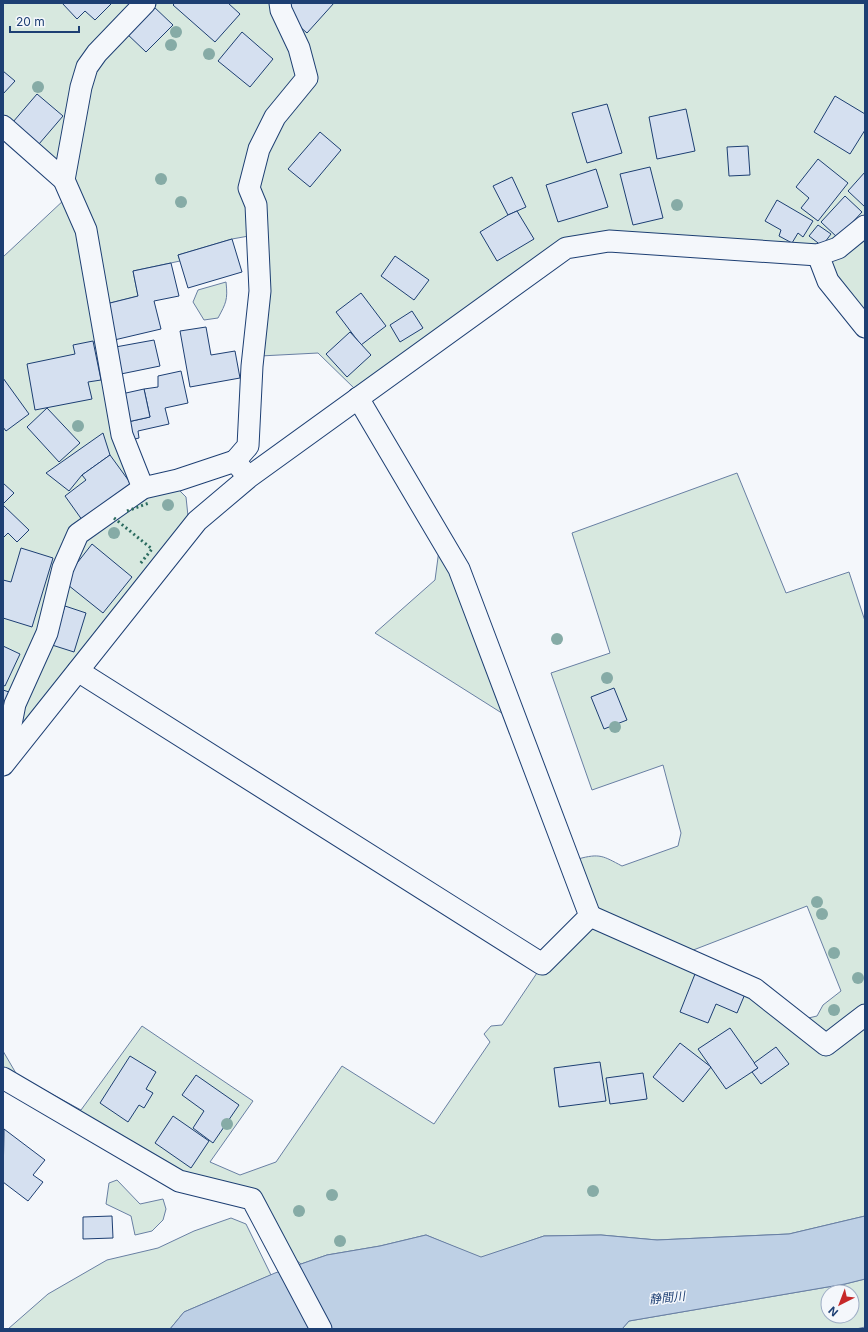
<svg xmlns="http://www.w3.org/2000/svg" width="868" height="1332" font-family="Inter,'Noto Sans JP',sans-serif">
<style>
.green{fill:#d7e8df;stroke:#687fa3;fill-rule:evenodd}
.water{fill:#bed0e5;stroke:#687fa3}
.building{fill:#d5e0f0;stroke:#1d3f73}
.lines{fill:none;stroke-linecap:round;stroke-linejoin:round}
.minor-casing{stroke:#1d3f73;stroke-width:23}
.minor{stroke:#f4f7fb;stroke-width:21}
.hedge{stroke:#2c6c60;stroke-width:3;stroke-dasharray:2 3;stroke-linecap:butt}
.tree{fill:#86aba6}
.labels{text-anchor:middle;stroke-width:3;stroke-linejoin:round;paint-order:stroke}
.water-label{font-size:12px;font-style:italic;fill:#1d3f73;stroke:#f4f7fb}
</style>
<rect width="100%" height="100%" fill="#f4f7fb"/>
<g class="green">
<path d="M3,3H865V222L836,245L562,243L356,390L318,353L260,356V234L232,239L178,255L180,261L133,271L138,296L102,305L65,180L3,124Z"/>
<path d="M65,199L80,231L138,487L174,485L186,497L188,516L185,533L3,753V257Z"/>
<path d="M865,231V324L821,257Z"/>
<path d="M226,282C228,300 226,303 218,318L204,320L193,302L198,290Z"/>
<path d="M737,473L786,593L849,572L865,621V1012L826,1041L800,1020L817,1016L823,1005L841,991L807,906L683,954L593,915L578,859C600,853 603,856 622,866L678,846L681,833L663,765L592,790L551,673L610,653L572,533Z"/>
<path d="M439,550L516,722L375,633L435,580Z"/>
<path d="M590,917L754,990L826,1046L865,1016V1216L789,1234L657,1240L601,1235L544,1236L481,1258L426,1235L380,1246L327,1255L301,1264L290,1255L260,1202L181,1176L3,1073V1051L17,1075L81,1110L142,1026L253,1101L210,1162L240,1175L276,1162L342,1066L434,1124L490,1042L484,1034L491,1026L502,1025L541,967Z"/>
<path d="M117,1180L140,1204L163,1199L166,1209L163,1220L152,1231L135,1235L131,1216L106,1204L109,1183Z"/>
<path d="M231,1218L246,1224L271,1275L184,1312L170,1329H8L48,1294L107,1260L158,1248L194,1231Z"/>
<path d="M865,1279V1327L856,1329H622L629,1321L845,1284ZM828,1292H852V1316H828Z"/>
</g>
<path class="water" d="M865,1216V1279L845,1284L629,1321L622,1329H170L184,1312L275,1273L327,1255L380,1246L426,1235L481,1257L544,1236L601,1235L657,1240L789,1234Z"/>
<g class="building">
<path d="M62,3H112L95,20L85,11L77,19Z"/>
<path d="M175,3H228L240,14L215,42L173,5Z"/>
<path d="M288,3H334L307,33L281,10Z"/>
<path d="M152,5L173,25L146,52L125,32Z"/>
<path d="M242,32L273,59L250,87L218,61Z"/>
<path d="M3,71L15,81L3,94Z"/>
<path d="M37,94L63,116L33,151L7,129Z"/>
<path d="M835,96L865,114V130L850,154L814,132Z"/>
<path d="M607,104L622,153L587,163L572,113Z"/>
<path d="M686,109L695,151L657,159L649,117Z"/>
<path d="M320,132L341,150L310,187L288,169Z"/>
<path d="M748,146L750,175L729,176L727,147Z"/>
<path d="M818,159L848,183L818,221L801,208L809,198L796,187Z"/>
<path d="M650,167L663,218L633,225L620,174Z"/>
<path d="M596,169L608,207L558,222L546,185Z"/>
<path d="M865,172V207L848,191Z"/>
<path d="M512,177L526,207L508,215L493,186Z"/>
<path d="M845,196L862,212L838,238L821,222Z"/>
<path d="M777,200L813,221L803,237L798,233L792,243L779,236L781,230L765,221Z"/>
<path d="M517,211L534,239L497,261L480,232L508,215Z"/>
<path d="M818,225L831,234L822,246L809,236Z"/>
<path d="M232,239L242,272L188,288L178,255Z"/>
<path d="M395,256L429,280L414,300L381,276Z"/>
<path d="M171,263L179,296L154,301L161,329L110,341L102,305L138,296L133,271Z"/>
<path d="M361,293L386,326L361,345L336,312Z"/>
<path d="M412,311L423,328L400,342L390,325Z"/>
<path d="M206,327L211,355L235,351L240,378L190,387L180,331Z"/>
<path d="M350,332L371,355L347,377L326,354Z"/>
<path d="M154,340L160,366L116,375L110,348Z"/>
<path d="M93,341L101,380L88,382L92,399L35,410L27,364L75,354L73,345Z"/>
<path d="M181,371L188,403L165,408L169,424L138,431L139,438L127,441L123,423L150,417L144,389L158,387V376Z"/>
<path d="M3,378L29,414L6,431L3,427Z"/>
<path d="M144,389L150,417L123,423L117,395Z"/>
<path d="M47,408L80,443L59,462L27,427Z"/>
<path d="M103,433L110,455L82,475L69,491L46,473Z"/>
<path d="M110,455L134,488L85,524L65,496L86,480L82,475Z"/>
<path d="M3,483L14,493L3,504Z"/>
<path d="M3,505L29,530L17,542L8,533L3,538Z"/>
<path d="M92,544L132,577L103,613L63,581Z"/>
<path d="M21,548L53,558L32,627L3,618V580L11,582Z"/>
<path d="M65,606L86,613L74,652L52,645Z"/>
<path d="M3,646L20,654L5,686L3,685Z"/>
<path d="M614,688L627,720L604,729L591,697Z"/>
<path d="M3,690L9,692L3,706Z"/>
<path d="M695,974L745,994L737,1013L716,1004L708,1023L680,1012Z"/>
<path d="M730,1028L758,1068L726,1089L698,1049Z"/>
<path d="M680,1043L711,1067L683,1102L653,1077Z"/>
<path d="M776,1047L789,1064L761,1084L752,1072L758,1068L754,1063Z"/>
<path d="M130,1056L156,1072L146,1089L153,1093L144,1108L139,1105L128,1122L100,1103Z"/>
<path d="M600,1062L606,1101L559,1107L554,1068Z"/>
<path d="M643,1073L647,1099L610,1104L606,1078Z"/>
<path d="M196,1075L239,1105L213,1143L193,1128L204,1111L182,1095Z"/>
<path d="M173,1116L209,1141L191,1168L155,1143Z"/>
<path d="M4,1129L45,1160L33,1175L43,1182L28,1201L3,1182Z"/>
<path d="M112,1216L113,1238L83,1239V1217Z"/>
</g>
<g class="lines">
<g class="minor-casing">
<g id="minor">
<path d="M3,126L64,180L86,230L122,435L143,488"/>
<path d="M64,180L81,87L87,67L97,53L145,3"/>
<path d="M818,255L828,281L865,327"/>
<path d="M235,461L248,446L252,366L260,291L256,205L249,188L259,149L275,117L307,78L299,48L281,10L280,3"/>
<path d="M78,671L542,964L590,916L459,569L358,398"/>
<path d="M4,760L15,704L47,633L63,568L78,534L143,488L178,480L235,461L244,472"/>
<path d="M3,765L197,521L249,477L566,248L609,241L818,255L838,248L865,226"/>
<path d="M590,916L755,989L826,1045L865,1015"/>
<path d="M3,1078L179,1181L252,1199L321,1329"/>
</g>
</g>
<use href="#minor" class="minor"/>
<g class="hedge">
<path d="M127,511L149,503"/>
<path d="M114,518L152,549L140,564"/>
</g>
</g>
<g class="tree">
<circle cx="176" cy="32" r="6"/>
<circle cx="171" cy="45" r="6"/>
<circle cx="209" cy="54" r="6"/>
<circle cx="38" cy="87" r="6"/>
<circle cx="161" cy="179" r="6"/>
<circle cx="181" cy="202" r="6"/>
<circle cx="677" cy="205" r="6"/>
<circle cx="78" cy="426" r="6"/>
<circle cx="168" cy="505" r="6"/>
<circle cx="114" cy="533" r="6"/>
<circle cx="557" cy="639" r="6"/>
<circle cx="607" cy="678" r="6"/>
<circle cx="615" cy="727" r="6"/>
<circle cx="817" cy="902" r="6"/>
<circle cx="822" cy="914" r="6"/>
<circle cx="834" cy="953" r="6"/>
<circle cx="858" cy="978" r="6"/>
<circle cx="834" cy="1010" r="6"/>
<circle cx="227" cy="1124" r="6"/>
<circle cx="593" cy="1191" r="6"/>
<circle cx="332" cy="1195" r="6"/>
<circle cx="299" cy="1211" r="6"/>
<circle cx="340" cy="1241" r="6"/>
</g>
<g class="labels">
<g class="water-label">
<text transform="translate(667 1298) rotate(-6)" y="4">静間川</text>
</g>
</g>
<rect width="868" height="1332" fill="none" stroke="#1d3f73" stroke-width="8"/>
<g transform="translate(840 1304) rotate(222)"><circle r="19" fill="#f4f7fb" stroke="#9eadc5"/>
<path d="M0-3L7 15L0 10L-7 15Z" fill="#c62828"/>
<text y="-6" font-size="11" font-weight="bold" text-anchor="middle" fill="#1d3f73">N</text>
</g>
<path d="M10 26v6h69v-6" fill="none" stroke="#1d3f73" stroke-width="2"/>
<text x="16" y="26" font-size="12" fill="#1d3f73" stroke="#f4f7fb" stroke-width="3" paint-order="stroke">20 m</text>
</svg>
